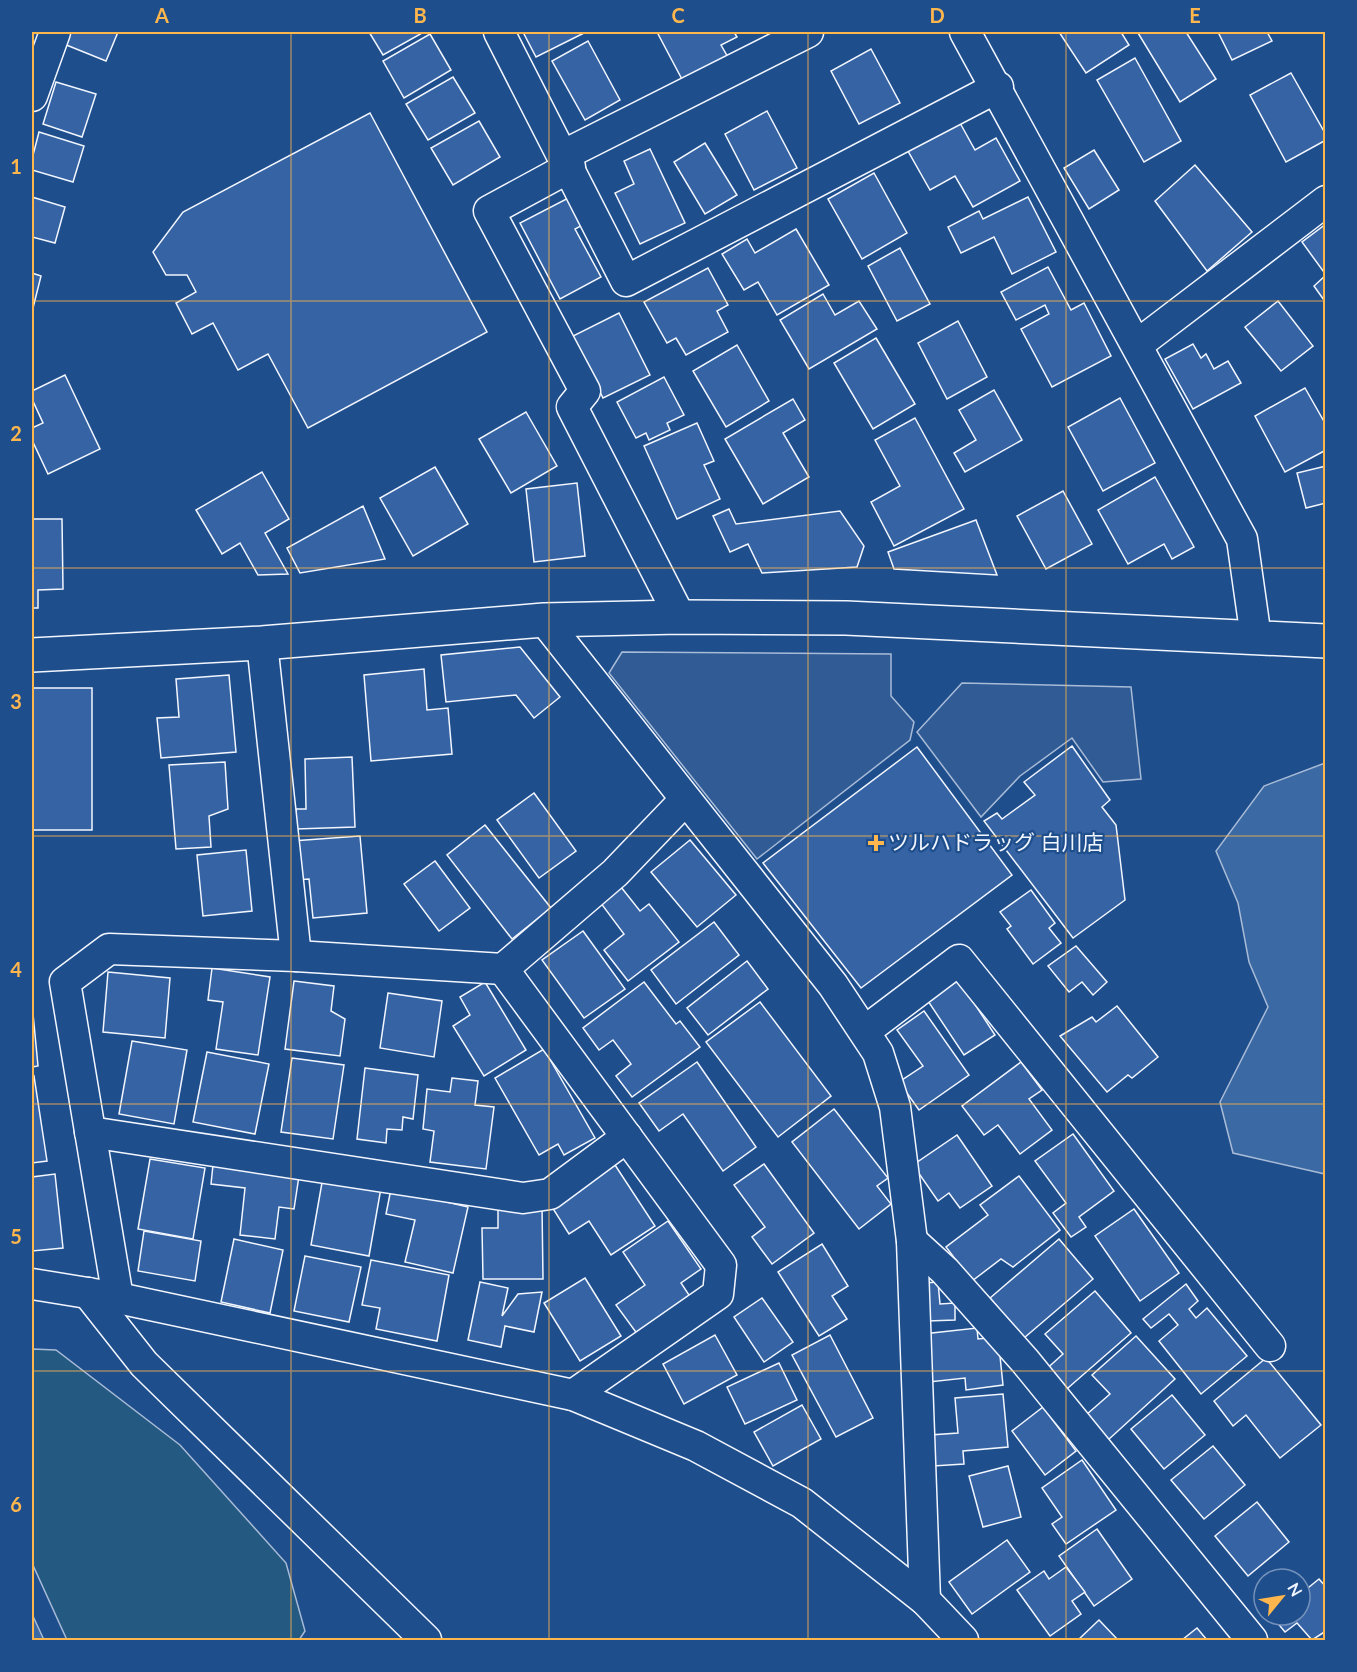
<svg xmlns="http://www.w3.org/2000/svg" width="1357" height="1672" font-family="Lato,'Noto Sans JP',sans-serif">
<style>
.green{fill:#245a82;stroke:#a8bbd7;stroke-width:1.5}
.parking{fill:#305b95;stroke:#a8bbd7;stroke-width:1.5}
.water{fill:#3b69a3;stroke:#a8bbd7;stroke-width:1.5}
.building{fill:#3563a3;stroke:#f2f6ff;stroke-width:1.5}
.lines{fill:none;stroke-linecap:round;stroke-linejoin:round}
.street-casing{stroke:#f2f6ff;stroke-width:33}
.secondary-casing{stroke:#f2f6ff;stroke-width:36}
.street{stroke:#1f4e8c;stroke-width:30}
.secondary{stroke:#1f4e8c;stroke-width:33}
.grid{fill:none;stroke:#ffb74d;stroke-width:1.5;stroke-opacity:0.55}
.poi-dot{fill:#ffb74d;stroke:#1f4e8c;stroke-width:2}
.labels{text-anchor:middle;stroke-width:4.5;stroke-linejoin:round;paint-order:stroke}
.poi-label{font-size:21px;fill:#f2f6ff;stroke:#1f4e8c;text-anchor:start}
.neatline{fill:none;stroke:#ffb74d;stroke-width:2}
.grid-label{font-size:20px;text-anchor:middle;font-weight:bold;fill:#ffb74d}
</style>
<rect width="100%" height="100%" fill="#1f4e8c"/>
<path class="green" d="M32,1349L56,1350L180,1445L286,1563L305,1631L299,1640H67L32,1563Z"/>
<g class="parking">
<path d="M622,652L891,654V696L914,722L910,740L757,859L609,673Z"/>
<path d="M962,683L1131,687L1141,779L1103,782L1072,738L1020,776L981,817L917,732Z"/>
</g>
<g class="water">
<path d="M1325,763H1326L1325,1174L1233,1153L1220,1102L1268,1007L1249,962L1238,903L1216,851L1264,786Z"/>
<path d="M32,1614L44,1640H32Z"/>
</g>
<g class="building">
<path d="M63,32H118L106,61L59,42Z"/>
<path d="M369,32H424L383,55Z"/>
<path d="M523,32H586L536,57Z"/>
<path d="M657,32H734L737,37L721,45L729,59L684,83Z"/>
<path d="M1059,32H1121L1129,45L1086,73Z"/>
<path d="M1140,32H1186L1216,79L1180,102L1138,33Z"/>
<path d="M1218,32H1267L1272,41L1232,60Z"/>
<path d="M430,34L451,70L404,98L383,61Z"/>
<path d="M588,41L620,100L585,120L552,61Z"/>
<path d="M871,49L900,103L859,124L831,71Z"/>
<path d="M1135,58L1181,141L1144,162L1097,80Z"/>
<path d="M1291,73L1326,135V140L1286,162L1250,95Z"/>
<path d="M453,77L475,113L428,140L406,104Z"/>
<path d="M56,82L96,94L82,137L43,124Z"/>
<path d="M767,111L797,168L754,190L725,134Z"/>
<path d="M370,113L487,332L308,428L268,354L238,370L213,323L192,334L176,303L196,292L187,275H166L153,252L183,212Z"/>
<path d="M479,121L500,157L453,185L431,148Z"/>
<path d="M960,123L975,150L996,138L1020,181L973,207L955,176L930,190L908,151Z"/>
<path d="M39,132L84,146L73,182L32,170V159Z"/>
<path d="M705,143L737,195L705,214L674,162Z"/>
<path d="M650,149L685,223L640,244L615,193L634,184L624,161Z"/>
<path d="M1094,150L1119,190L1089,209L1064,168Z"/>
<path d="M1195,165L1252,232L1207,271L1155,201Z"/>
<path d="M874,173L907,233L862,259L828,199Z"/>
<path d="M576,194L590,221L575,229L601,277L560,299L520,223Z"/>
<path d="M32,197L65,207L55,243L32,237Z"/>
<path d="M1028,197L1056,252L1012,274L994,237L961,253L948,227L979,211L983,219Z"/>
<path d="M1326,224V275L1302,242Z"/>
<path d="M796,229L829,285L777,315L758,282L744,290L722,254L747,239L755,253Z"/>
<path d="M900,248L930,304L897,321L868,266Z"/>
<path d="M1048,267L1071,310L1084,303L1111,356L1052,387L1021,329L1049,314L1045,305L1016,320L1001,292Z"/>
<path d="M708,268L728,305L717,311L728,332L686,355L676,338L667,343L644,302Z"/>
<path d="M32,273L41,276L32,312Z"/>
<path d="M1326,275V303L1314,286Z"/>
<path d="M823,294L835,315L859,301L877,329L809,369L780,320Z"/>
<path d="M1278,301L1313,346L1281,371L1245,327Z"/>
<path d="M619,313L650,375L603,398L573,336Z"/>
<path d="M958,321L987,377L947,399L918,343Z"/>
<path d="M876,338L915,404L873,429L834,363Z"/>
<path d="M1193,344L1201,358L1206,354L1214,369L1228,361L1241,383L1193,409L1165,359Z"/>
<path d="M737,345L769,401L726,427L693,371Z"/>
<path d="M65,375L100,449L48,474L32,440V428L43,423L32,399V391Z"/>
<path d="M664,377L684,415L667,423L670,430L649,440L646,433L636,438L617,402Z"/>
<path d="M1305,388L1326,425V450L1285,472L1255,416Z"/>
<path d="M994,390L1022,440L965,472L954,453L976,440L959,410Z"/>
<path d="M1120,398L1155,463L1103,491L1068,427Z"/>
<path d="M793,399L805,420L783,433L809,477L763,504L725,439Z"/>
<path d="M526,412L557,466L511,493L479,439Z"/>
<path d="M915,418L964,509L894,546L871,502L900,486L875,440Z"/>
<path d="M697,423L714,461L704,465L720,499L677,519L644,446Z"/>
<path d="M1326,466V503L1306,508L1297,473Z"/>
<path d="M435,467L468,524L413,556L380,498Z"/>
<path d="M262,472L289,519L265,533L288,574L258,575L240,543L222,554L196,510Z"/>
<path d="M1155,477L1194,547L1172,559L1164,544L1128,564L1098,510Z"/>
<path d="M577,483L585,556L534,562L526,489Z"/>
<path d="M1063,491L1092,544L1046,569L1017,516Z"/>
<path d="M363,506L385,559L300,573L287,548Z"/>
<path d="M729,509L736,524L840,511L864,546L857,567L762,573L748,544L730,552L713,516Z"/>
<path d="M32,519H62L63,589L38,590V608H32Z"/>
<path d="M976,520L997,575L894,569L888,552Z"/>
<path d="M520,647L560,697L534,718L516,695L446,702L441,655Z"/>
<path d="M424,669L427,710L448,708L452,754L371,761L364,675Z"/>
<path d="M229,675L236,752L161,758L157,718L179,717L176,679Z"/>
<rect x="32" y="688" width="60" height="142"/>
<path d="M1072,746L1110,800L1102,807L1116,825L1125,900L1073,938L984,821L997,813L1002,819L1035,795L1024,782Z"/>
<path d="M917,747L1012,875L861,988L763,863Z"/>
<path d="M352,757L355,827L296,829V809H306L305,759Z"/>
<path d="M225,762L228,809L209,816L211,847L176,849L169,765Z"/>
<path d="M534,793L576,851L539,878L497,820Z"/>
<path d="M485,825L551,908L512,939L447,855Z"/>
<path d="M360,836L367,913L313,918L309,879L295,880L292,841Z"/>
<path d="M690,840L736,895L697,927L651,872Z"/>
<path d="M246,850L252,911L203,916L197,855Z"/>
<path d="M435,861L470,908L439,931L404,884Z"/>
<path d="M617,882L640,911L649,904L679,942L628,981L604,950L624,934L597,898Z"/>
<path d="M1031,890L1055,923L1049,928L1061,943L1033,964L1007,929L1011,926L1000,912Z"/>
<path d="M714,922L739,955L676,1004L651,970Z"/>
<path d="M583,931L625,989L584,1018L542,960Z"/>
<path d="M1076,946L1107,982L1093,995L1082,982L1069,992L1048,966Z"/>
<path d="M747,961L768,989L708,1035L687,1008Z"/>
<path d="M212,968L270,977L258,1055L216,1049L223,1002L208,1000Z"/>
<path d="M108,972L170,978L165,1038L103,1032Z"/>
<path d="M959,980L995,1035L964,1055L928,1001Z"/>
<path d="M294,981L334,986L331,1011L345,1019L340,1056L285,1049Z"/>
<path d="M485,982L526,1050L484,1076L453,1026L470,1015L460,997Z"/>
<path d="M644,982L676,1024L680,1021L700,1047L632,1097L616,1076L631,1064L613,1040L599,1050L583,1028Z"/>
<path d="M388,993L442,1001L434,1057L380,1048Z"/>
<path d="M760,1002L831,1096L778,1137L706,1042Z"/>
<path d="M32,1003L38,1066L32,1067Z"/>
<path d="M1117,1006L1158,1057L1132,1078L1128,1075L1107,1092L1060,1036L1092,1017L1096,1022Z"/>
<path d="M924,1011L969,1075L919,1110L899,1082L923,1066L897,1030Z"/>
<path d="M132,1041L187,1050L174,1124L119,1114Z"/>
<path d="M544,1049L595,1138L564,1155L558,1144L539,1155L495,1078Z"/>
<path d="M207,1052L269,1064L255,1134L193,1122Z"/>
<path d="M292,1058L344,1065L333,1139L281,1132Z"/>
<path d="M697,1062L756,1147L723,1171L683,1114L659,1131L639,1103Z"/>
<path d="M1021,1062L1042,1090L1029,1099L1052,1130L1020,1154L998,1125L984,1135L962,1106Z"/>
<path d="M365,1068L418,1075L413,1119L403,1117L402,1130L387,1129L386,1143L357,1139Z"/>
<path d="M34,1076L47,1161L32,1163V1077Z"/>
<path d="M452,1078L478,1081L475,1105L494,1107L486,1169L430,1162L434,1131L423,1129L427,1089L450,1092Z"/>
<path d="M834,1109L888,1178L877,1186L891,1204L859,1229L792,1142Z"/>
<path d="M1073,1134L1114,1191L1079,1217L1086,1227L1071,1237L1053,1213L1066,1203L1035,1161Z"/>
<path d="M957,1135L992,1186L960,1208L949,1193L938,1201L913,1165Z"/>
<path d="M150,1159L205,1168L193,1239L138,1229Z"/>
<path d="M764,1164L814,1233L772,1264L752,1237L765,1227L734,1185Z"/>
<path d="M213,1165L299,1176L294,1209L279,1207L275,1239L240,1235L245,1188L211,1184Z"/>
<path d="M615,1165L655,1226L611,1255L589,1221L569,1234L552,1207Z"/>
<path d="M55,1174L63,1248L32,1251V1177Z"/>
<path d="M1019,1176L1060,1230L1013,1267L1001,1259L972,1281L946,1247L988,1215L980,1205Z"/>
<path d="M323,1177L381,1188L369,1256L311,1245Z"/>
<path d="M391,1189L468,1207L453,1273L405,1262L415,1220L386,1214Z"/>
<path d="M498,1206H542L543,1279H483L482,1228H498Z"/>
<path d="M1134,1209L1179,1273L1140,1301L1095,1236Z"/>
<path d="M668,1221L701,1269L681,1283L691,1298L638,1335L616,1305L645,1285L623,1252Z"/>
<path d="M144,1231L201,1241L195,1281L138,1271Z"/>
<path d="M234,1239L283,1250L270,1313L221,1302Z"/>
<path d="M1059,1239L1093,1279L1024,1338L990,1298Z"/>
<path d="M822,1244L848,1286L832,1296L847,1319L819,1336L778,1272Z"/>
<path d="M305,1256L361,1267L349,1322L294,1311Z"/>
<path d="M371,1260L449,1275L437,1341L376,1329L380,1308L362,1305Z"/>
<path d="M585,1278L621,1336L580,1361L544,1303Z"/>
<path d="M480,1282L508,1288L502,1316L518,1294L542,1292L534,1332L505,1326L501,1347L468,1340Z"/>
<path d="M938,1282L940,1304L955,1303V1320L928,1321L925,1283Z"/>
<path d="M1186,1284L1198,1301L1189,1309L1196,1318L1207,1308L1247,1356L1201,1394L1159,1341L1178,1325L1169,1314L1151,1328L1143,1319Z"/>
<path d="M1095,1291L1131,1333L1061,1394L1042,1373L1063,1354L1045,1334Z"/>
<path d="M762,1298L793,1342L764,1362L734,1317Z"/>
<path d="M977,1328L978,1339L998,1337L1003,1385L966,1390L965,1378L929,1382L923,1334Z"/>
<path d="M715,1335L737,1375L684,1404L663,1364Z"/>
<path d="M830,1335L873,1418L836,1437L792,1355Z"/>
<path d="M1136,1336L1175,1379L1108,1440L1086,1415L1110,1394L1092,1375Z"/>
<path d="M1266,1358L1321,1425L1280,1458L1246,1415L1233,1426L1214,1401Z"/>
<path d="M779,1363L797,1400L745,1424L727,1387Z"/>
<path d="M1003,1394L1008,1447L963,1451L964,1464L933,1466L930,1435L958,1433L955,1398Z"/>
<path d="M1172,1395L1205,1435L1164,1469L1131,1429Z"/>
<path d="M802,1405L821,1439L773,1466L754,1432Z"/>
<path d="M1043,1407L1076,1451L1045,1475L1012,1431Z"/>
<path d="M1213,1446L1245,1485L1204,1519L1171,1480Z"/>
<path d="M1082,1460L1116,1510L1066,1544L1052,1524L1062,1517L1042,1488Z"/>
<path d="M1008,1466L1021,1517L983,1527L969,1476Z"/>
<path d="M1257,1502L1289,1542L1248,1576L1215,1536Z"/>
<path d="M1097,1529L1132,1579L1094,1606L1059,1556Z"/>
<path d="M1007,1540L1030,1572L972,1614L949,1582Z"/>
<path d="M1066,1567L1085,1592L1072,1601L1081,1614L1050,1636L1017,1590L1044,1571L1049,1579Z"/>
<path d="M1319,1579L1326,1587V1631L1312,1640L1297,1623L1285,1632L1271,1615H1300V1588L1303,1592Z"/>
<path d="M1264,1594V1606L1258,1599Z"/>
<path d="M1099,1620L1118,1640H1078Z"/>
<path d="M1197,1628L1207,1640H1182Z"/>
</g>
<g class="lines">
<g class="street-casing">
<g id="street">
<path d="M499,32L626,281L998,87"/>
<path d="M965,32L1242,539L1256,638"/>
<path d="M32,96L55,32"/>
<path d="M564,155L808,32"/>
<path d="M570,167L489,211L585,391L572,407L680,617"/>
<path d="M1137,345L1326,201"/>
<path d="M544,620L833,985L878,1053L895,1107L912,1241L925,1600"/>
<path d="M262,643L296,956"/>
<path d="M503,969L721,1265L718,1294L573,1395"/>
<path d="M865,1031L959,960L1270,1346"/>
<path d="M90,1132L523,1198L550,1194L627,1137"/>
<path d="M912,1241L945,1271L1025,1361L1252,1640"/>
<path d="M32,1284L118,1298L573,1395L696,1446L802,1503L925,1600L963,1640"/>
<path d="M88,1293L144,1364L426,1640"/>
<path d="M118,1298L65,982L109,949L296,956L503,969L615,873L685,800"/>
</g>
</g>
<g class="secondary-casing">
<path id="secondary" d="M32,655L262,643L544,620L680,617L846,618L1326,641"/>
</g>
<use href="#street" class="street"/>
<use href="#secondary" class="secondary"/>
</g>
<path class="grid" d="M291,32V1640M549,32V1640M808,32V1640M1066,32V1640M32,301H1326M32,568H1326M32,836H1326M32,1104H1326M32,1371H1326"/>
<path class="poi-dot" d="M873 834h6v6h6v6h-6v6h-6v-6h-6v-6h6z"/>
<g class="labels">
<g class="poi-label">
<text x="888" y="850">ツルハドラッグ 白川店</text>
</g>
</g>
<rect width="1357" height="1672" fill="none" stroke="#1f4e8c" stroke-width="66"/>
<g transform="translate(1282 1597) rotate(60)"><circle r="28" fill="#1f4e8c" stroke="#7391ba" stroke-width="1.5"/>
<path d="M0-4.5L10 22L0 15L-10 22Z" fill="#ffb74d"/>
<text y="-9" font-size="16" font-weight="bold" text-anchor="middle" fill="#f2f6ff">N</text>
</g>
<rect x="33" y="33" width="1291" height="1606" class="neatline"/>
<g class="grid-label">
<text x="162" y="23">A</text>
<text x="420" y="23">B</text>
<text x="678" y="23">C</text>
<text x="937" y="23">D</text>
<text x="1195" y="23">E</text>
<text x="16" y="174">1</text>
<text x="16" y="441">2</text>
<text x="16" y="709">3</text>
<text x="16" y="977">4</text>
<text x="16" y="1244">5</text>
<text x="16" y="1512">6</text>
</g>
</svg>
